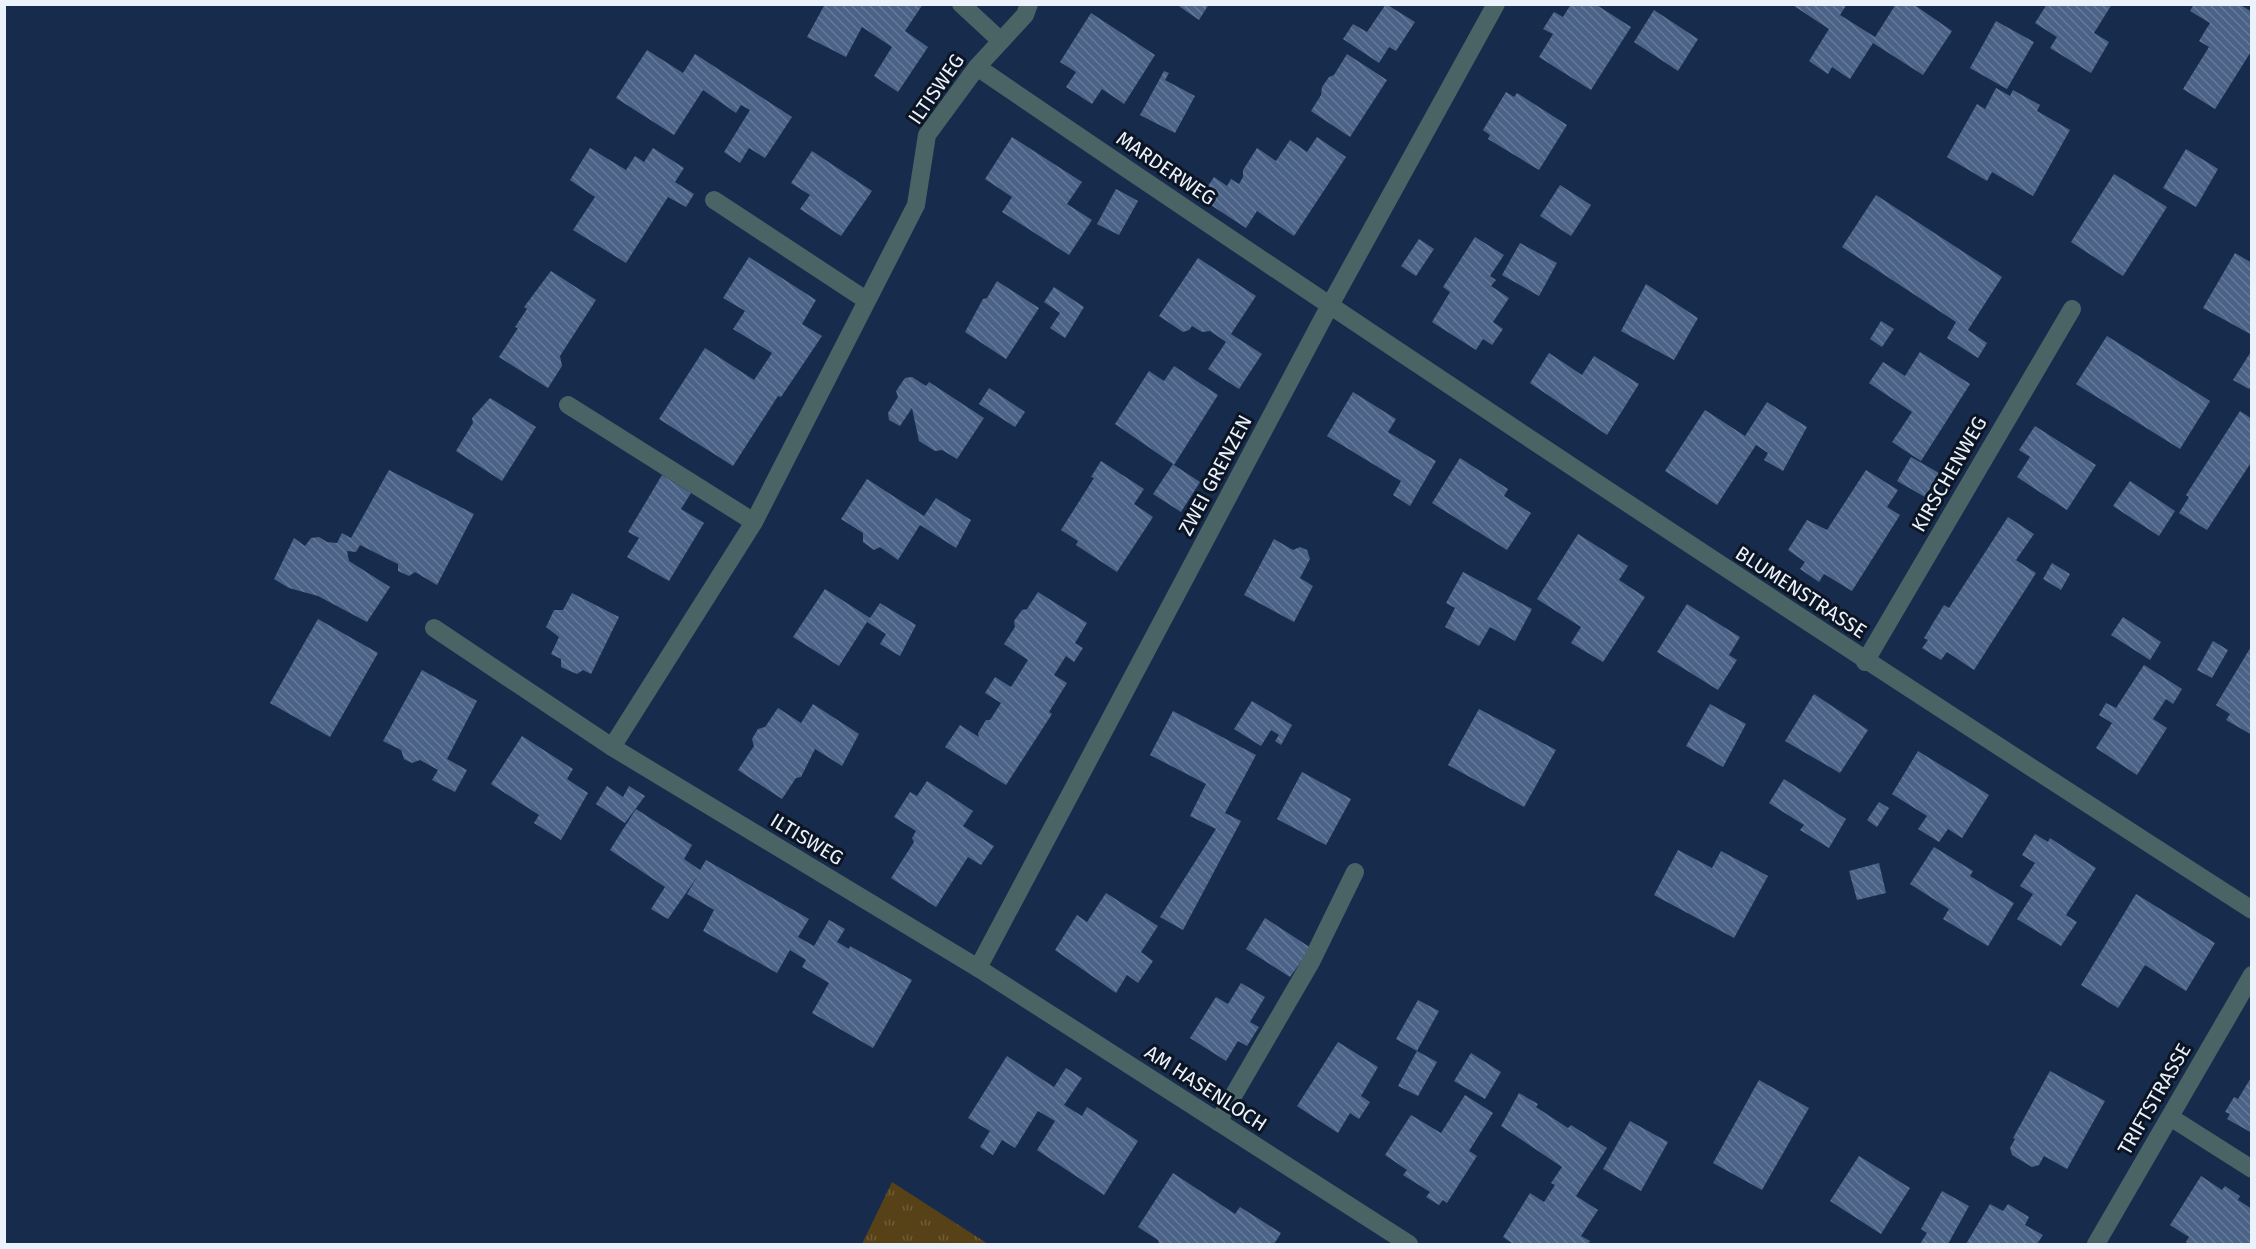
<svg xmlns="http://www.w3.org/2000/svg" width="2256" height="1249" font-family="'Fira Sans',sans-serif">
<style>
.grass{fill:url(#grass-tufts)}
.building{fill:url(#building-back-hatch)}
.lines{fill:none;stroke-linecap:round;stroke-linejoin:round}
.lane{stroke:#4a6364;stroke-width:18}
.street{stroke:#4a6364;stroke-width:18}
.labels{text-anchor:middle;stroke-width:6;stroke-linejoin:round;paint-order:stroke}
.street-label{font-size:20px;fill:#ecf2fb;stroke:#0b1524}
</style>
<defs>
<pattern id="grass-tufts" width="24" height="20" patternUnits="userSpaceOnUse" patternTransform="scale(1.5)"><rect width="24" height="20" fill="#574117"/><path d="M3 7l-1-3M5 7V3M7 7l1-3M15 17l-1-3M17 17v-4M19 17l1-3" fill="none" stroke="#6f5d3a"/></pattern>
<pattern id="building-back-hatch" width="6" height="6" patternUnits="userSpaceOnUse" patternTransform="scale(1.5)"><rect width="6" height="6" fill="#4b6287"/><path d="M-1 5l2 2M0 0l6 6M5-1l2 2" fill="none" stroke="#657999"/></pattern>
</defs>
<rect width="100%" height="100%" fill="#172c4d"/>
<path class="grass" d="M892,1182L988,1244H862Z"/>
<g class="building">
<path d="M825,4H923L905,31L928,47L898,92L874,76L892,47L862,27L846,57L807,37Z"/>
<path d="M1176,4H1209L1199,20Z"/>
<path d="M1386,4L1415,22L1396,51L1389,47L1379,63L1343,39L1353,24L1367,32Z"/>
<path d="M1571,4H1595L1631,27L1591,90L1539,57L1553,34L1543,29L1554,12L1563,17Z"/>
<path d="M1791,4H1847L1840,15L1875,37L1896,4H1913L1952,31L1923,75L1873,43L1850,79L1832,67L1828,74L1809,61L1829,29Z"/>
<path d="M2047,4H2112L2094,33L2109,42L2091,73L2050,48L2057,37L2035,23Z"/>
<path d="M2194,4H2239L2252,12V50L2215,109L2183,89L2209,47L2199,41L2210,23L2190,11Z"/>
<path d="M1654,10L1698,39L1678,71L1634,42Z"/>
<path d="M1091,13L1155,55L1124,104L1102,89L1092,104L1066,87L1076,72L1060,62Z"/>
<path d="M1996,21L2034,42L2007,89L1970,68Z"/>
<path d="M647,50L683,73L695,54L792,117L765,158L749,148L740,163L724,152L750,110L741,105L736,113L703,90L674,135L616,98Z"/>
<path d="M1347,54L1387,80L1350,137L1311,111L1321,95L1322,87L1329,77L1334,75Z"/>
<path d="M1164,71L1169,73L1165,80L1195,96L1175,133L1140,115Z"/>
<path d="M1996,88L2010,96L2013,90L2040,105L2037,111L2070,130L2033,196L1992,172L1987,181L1947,157L1977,104L1985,109Z"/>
<path d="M1506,92L1514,97L1517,93L1567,125L1539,170L1488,139L1490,135L1483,130Z"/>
<path d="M1012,137L1082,182L1067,204L1092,220L1069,255L1002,212L1012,197L985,179Z"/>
<path d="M1317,137L1346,157L1294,236L1257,211L1246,228L1200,198L1214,177L1227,186L1231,179L1239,184L1243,177V170L1257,148L1276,161L1290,140L1307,152Z"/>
<path d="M590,148L626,170L635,156L644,162L653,148L684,168L675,182L694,194L686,207L668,197L626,263L573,230L595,197L570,180Z"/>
<path d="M2186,149L2218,169L2196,207L2163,188Z"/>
<path d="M812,151L872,191L841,236L800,209L810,195L791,183Z"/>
<path d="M2114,174L2167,207L2123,276L2071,242Z"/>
<path d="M1560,185L1591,205L1571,236L1540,216Z"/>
<path d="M1116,189L1138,201L1119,235L1097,224Z"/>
<path d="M1876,195L2002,277L1968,330L1987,343L1978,358L1947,338L1956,322L1842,247Z"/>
<path d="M1475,237L1504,255L1490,276L1496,280L1491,286L1509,298L1493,322L1503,329L1492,345L1483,339L1476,350L1432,322L1450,292L1443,287Z"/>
<path d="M1419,239L1434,249L1416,276L1401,266Z"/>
<path d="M1520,243L1557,263L1539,296L1502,275Z"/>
<path d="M2235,253L2252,263V335L2203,308Z"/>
<path d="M749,257L816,300L802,324L822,336L781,397L778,396L733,466L659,419L705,348L754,380L772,353L733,329L745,311L723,298Z"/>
<path d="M1198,258L1256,296L1231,334L1262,354L1239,389L1208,369L1226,342L1210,331L1202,332L1192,326L1189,330L1183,332L1159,316Z"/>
<path d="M551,271L596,300L560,356L562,366L548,388L499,357L518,328L515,327L527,309L524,307Z"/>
<path d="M997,281L1039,308L1006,359L965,332L983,299L987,298Z"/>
<path d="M1646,284L1698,318L1674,360L1621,331Z"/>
<path d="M1054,287L1084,307L1065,338L1050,328L1060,313L1044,302Z"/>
<path d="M1881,321L1894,329L1882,347L1870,339Z"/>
<path d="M2107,336L2210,401L2180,449L2076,384Z"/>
<path d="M2252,350V385L2249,389L2233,380Z"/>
<path d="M1920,352L1970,384L1921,461L1892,442L1912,412L1869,383L1883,362L1905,376Z"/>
<path d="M1549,353L1582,375L1594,356L1639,384L1607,435L1530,383Z"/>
<path d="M1174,366L1218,395L1174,465L1200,482L1181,512L1153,494L1173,464L1115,424L1149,371L1164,381Z"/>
<path d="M912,377L926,386L929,382L984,418L957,459L942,450L935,451L919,441L912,408L900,426L889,420L888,413L898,397L896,391L905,378Z"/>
<path d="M989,388L1025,412L1015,427L979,404Z"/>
<path d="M1353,392L1396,419L1388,432L1436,461L1410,506L1393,495L1401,481L1327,436Z"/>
<path d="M490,398L536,427L502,481L456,451L473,423L472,418Z"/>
<path d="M1767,402L1807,427L1783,471L1764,460L1768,453L1756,445L1717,505L1665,471L1705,410L1745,436Z"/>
<path d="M2240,411L2252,419V461L2207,530L2179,513L2189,497L2186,495Z"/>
<path d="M2035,426L2096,465L2067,510L2017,477L2030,457L2019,450Z"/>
<path d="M1911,457L1939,473L1925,497L1897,481Z"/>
<path d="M1460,458L1508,489L1504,496L1531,513L1507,550L1432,503Z"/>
<path d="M1101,461L1144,489L1134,504L1153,517L1117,572L1076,545L1078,541L1061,530L1094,478L1091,477Z"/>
<path d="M389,470L474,514L437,585L415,572L409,576L398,571V564L360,545L356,552L347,551L349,561L390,587L367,622L318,596L289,588L274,579L294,538L305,546L311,538L319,537L327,542L337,543L342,533L351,538Z"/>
<path d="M1866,470L1898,490L1887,507L1900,515L1852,591L1824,574L1819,582L1800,569L1805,562L1788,550L1807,520L1827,530Z"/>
<path d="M662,475L691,493L681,509L704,523L669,581L627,557L639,538L628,532Z"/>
<path d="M867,479L924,516L936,498L971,520L956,548L920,525L898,560L880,547L874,550L863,542V533L841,519Z"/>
<path d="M2130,481L2175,511L2159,536L2113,506Z"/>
<path d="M2008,517L2034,534L2016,560L2036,573L1974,670L1947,652L1941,660L1922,648L1928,640L1924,638L1944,605L1949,608Z"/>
<path d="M1578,534L1628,566L1619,580L1645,597L1603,662L1571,643L1581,627L1537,599Z"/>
<path d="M1274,539L1293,550L1300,547L1307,550L1310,559L1300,578L1313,586L1294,622L1244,595Z"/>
<path d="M2052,563L2070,574L2061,590L2043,579Z"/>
<path d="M1463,572L1532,609L1515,641L1490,627L1479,646L1445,627L1455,608L1446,603Z"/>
<path d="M825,589L870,618L880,603L916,625L900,656L880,644L886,634L867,622L839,666L793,637Z"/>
<path d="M1038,592L1087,623L1075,643L1083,648L1074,662L1066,656L1054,675L1067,683L1049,712L1052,714L1006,785L945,747L960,725L979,737L978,733L986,720H990L1001,703L985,693L995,677L1011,687L1028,660L1004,644L1015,627L1014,621L1022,610L1027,609Z"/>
<path d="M572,593L619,617L591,674L583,670L577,674L561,667V659L551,654L559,637L546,627L554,610H563Z"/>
<path d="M1687,604L1740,637L1729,655L1737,660L1718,690L1657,652Z"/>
<path d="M2123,617L2161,642L2150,660L2111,635Z"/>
<path d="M318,619L378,653L330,737L270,703Z"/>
<path d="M2213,641L2228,650L2212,678L2197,670Z"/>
<path d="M2252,645V735L2226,720L2230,714L2216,705Z"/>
<path d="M2144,665L2182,689L2173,704L2166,699L2153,719L2167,728L2137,775L2096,748L2112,723L2099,715L2106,703L2116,708Z"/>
<path d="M422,670L477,701L447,759L467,770L455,792L432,780L438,770L420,760L412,763L404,759L401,750L383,741Z"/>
<path d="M1814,694L1868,730L1840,773L1785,741Z"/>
<path d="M1252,701L1292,725L1281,745L1275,741L1279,735L1271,730L1261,746L1234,729Z"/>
<path d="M813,704L859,734L842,766L815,749L801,777L796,778L782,799L738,770L754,746L752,739L758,729L765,727L778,708L801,723Z"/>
<path d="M1710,704L1746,724L1723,767L1686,746Z"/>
<path d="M1479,709L1556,750L1524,807L1448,765Z"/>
<path d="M1173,711L1256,755L1225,813L1241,821L1183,930L1160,917L1216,829L1190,816L1206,784L1150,755Z"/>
<path d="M522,736L573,769L567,779L588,793L561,840L534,823L539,815L491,784Z"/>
<path d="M1918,751L1989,795L1962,838L1948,829L1939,842L1918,829L1927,816L1892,794Z"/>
<path d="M1302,772L1351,799L1326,845L1277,819Z"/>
<path d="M1784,779L1846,819L1829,848L1800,830L1804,825L1769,803Z"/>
<path d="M927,781L973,811L963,826L994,846L981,865L968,857L936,907L891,878L914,842L912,838L916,831L894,817L910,792L917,796Z"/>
<path d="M607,786L623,797L629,786L645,796L625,823L596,804Z"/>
<path d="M1879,802L1889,808L1877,827L1867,820Z"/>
<path d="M636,809L692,845L684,859L700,870L706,860L809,919L798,937L814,946L829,920L845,929L837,942L849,949L850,946L912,980L873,1048L812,1013L829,983L802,967L806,960L790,950L777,973L703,931L714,910L687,894L697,877L668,919L651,909L665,887L610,850Z"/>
<path d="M2035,834L2048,842L2050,838L2096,868L2066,915L2077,922L2061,946L2017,919L2033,894L2020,886L2035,863L2022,855Z"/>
<path d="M1934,847L1973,871L1970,876L2014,903L1988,946L1943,919L1949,909L1910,884Z"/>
<path d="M1678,850L1712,868L1721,851L1768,876L1734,938L1654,895Z"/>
<path d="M1879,863L1886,893L1857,900L1849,871Z"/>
<path d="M1106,893L1158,926L1141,952L1153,961L1138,983L1127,975L1116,993L1055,950L1077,915L1087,922Z"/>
<path d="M2136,894L2215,943L2186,991L2145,965L2118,1008L2081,985Z"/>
<path d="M1265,918L1311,948L1290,977L1246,949Z"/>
<path d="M1241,983L1265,997L1250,1022L1259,1027L1247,1046L1238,1041L1226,1061L1190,1038L1216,997L1228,1004Z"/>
<path d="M1418,1000L1439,1011L1417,1051L1396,1039Z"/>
<path d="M1338,1042L1378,1067L1361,1096L1370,1102L1359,1119L1350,1113L1338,1133L1297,1106Z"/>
<path d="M1417,1051L1437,1062L1418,1096L1398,1086Z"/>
<path d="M1471,1053L1501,1072L1485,1099L1454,1081Z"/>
<path d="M1007,1056L1054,1087L1066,1068L1082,1078L1064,1105L1082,1116L1087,1107L1138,1141L1104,1195L1037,1150L1055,1121L1038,1111L1015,1148L1002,1140L993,1155L980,1147L990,1131L968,1118Z"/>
<path d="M2050,1071L2105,1101L2067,1169L2044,1156L2039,1165L2032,1167L2012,1155L2010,1148L2015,1139L2013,1138Z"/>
<path d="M2252,1076V1133L2227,1119L2230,1114L2225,1112L2234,1097L2238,1099Z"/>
<path d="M1759,1080L1809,1108L1762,1190L1713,1163Z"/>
<path d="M1519,1093L1538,1104L1536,1107L1568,1128L1571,1125L1607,1148L1576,1196L1598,1210L1581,1236L1590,1241L1588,1244H1513L1503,1237L1530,1193L1544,1202L1555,1185L1551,1183L1562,1167L1501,1126Z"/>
<path d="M1465,1095L1493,1113L1469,1151L1477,1156L1447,1203L1443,1200L1439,1205L1426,1197L1430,1192L1403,1175L1407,1170L1385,1155L1411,1115L1441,1133Z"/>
<path d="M1630,1121L1668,1142L1641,1191L1603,1169Z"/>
<path d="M1859,1156L1910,1188L1881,1234L1830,1201Z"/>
<path d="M1173,1173L1235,1214L1240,1207L1281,1233L1274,1244H1159L1158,1240L1138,1227Z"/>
<path d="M2201,1176L2222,1190L2225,1186L2240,1196L2238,1200L2252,1209V1244H2190L2186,1242L2189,1237L2170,1225Z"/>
<path d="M1942,1191L1969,1206L1948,1244H1920L1927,1233L1921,1229Z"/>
<path d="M1990,1204L2003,1211L2008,1204L2029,1217L2025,1225L2043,1235L2037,1244H1966Z"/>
</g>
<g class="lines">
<g class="lane">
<path d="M2170,1117L2252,1169"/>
<path d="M1218,1122L1311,962L1355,872"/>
</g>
<g class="street">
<path d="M961,4L1001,41"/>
<path d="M977,67C1398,354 1823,634 2252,910"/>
<path d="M714,200L866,300"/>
<path d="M568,405L754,522"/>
<path d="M434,628L612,747L978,968L1409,1244"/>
<path d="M1865,662L2072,309"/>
<path d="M612,747L754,522L916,205L927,135L977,67L1025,15L1029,4"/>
<path d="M978,968L1329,307L1496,4"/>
<path d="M2096,1244L2252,975"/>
</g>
</g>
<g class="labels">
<g class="street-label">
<text transform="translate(936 89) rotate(-55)" y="7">ILTISWEG</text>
<text transform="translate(1166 168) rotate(34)" y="7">MARDERWEG</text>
<text transform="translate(1949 474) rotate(-60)" y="7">KIRSCHENWEG</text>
<text transform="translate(1215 475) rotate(-62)" y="7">ZWEI GRENZEN</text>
<text transform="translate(1801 592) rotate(33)" y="7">BLUMENSTRASSE</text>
<text transform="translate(807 839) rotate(31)" y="7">ILTISWEG</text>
<text transform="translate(1206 1088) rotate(33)" y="7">AM HASENLOCH</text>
<text transform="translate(2154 1099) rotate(-60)" y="7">TRIFTSTRASSE</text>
</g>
</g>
<rect width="2256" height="1249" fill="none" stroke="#ecf2fb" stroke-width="12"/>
</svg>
